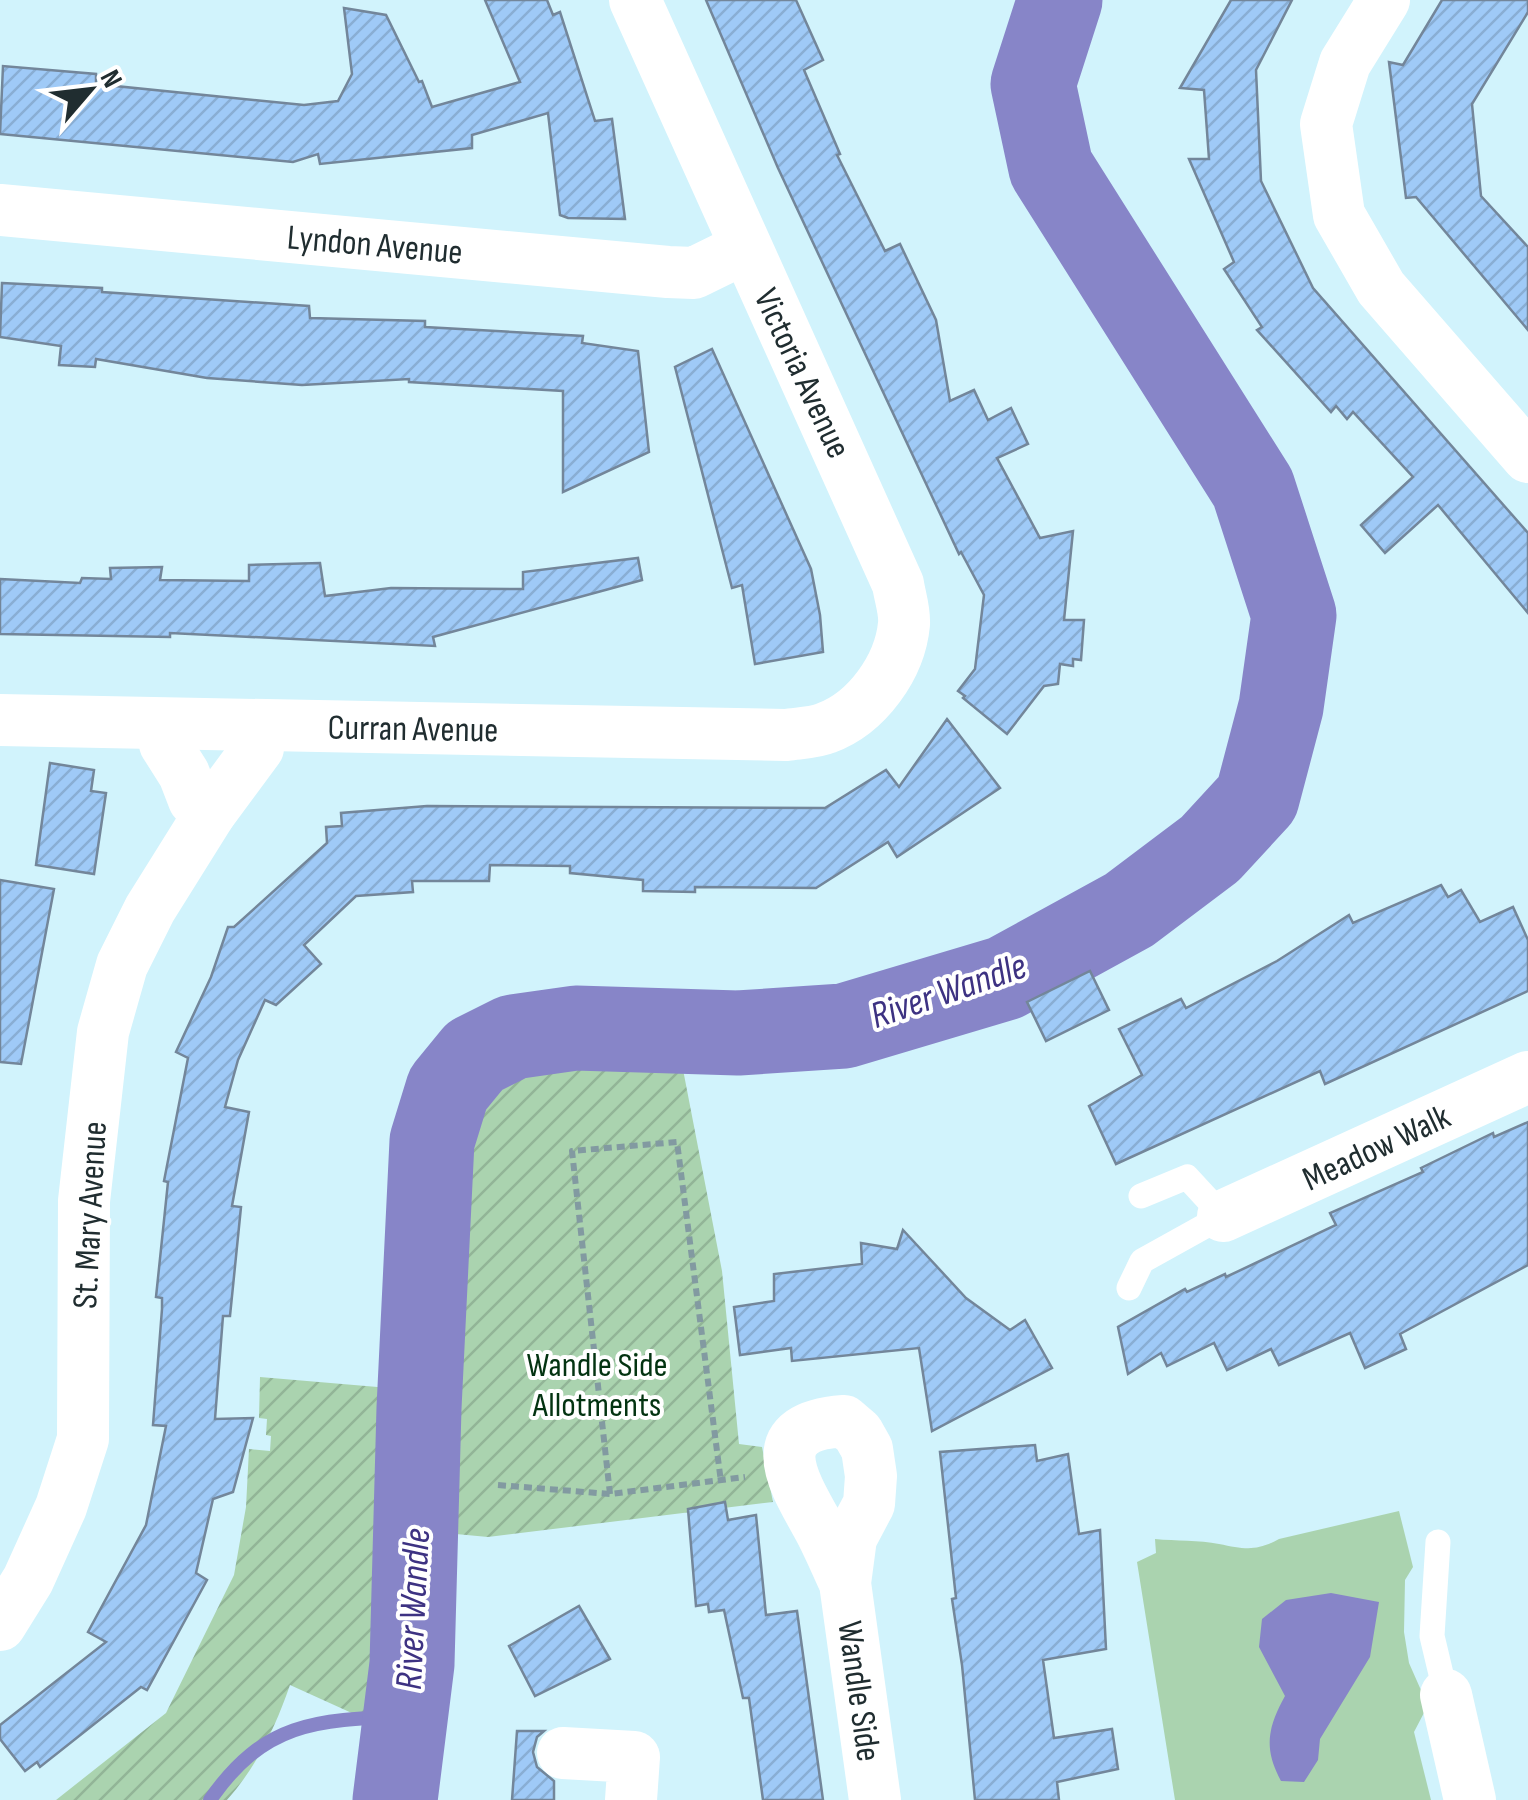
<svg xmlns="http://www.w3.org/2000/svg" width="1528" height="1800" font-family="'Sofia Sans Condensed',sans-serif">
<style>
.green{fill:#aad3af}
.garden{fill:url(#garden-furrows)}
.water{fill:#8785c8}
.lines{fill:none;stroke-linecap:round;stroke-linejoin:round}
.stream{stroke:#8785c8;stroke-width:14}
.river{stroke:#8785c8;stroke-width:85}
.building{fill:url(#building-hatch);stroke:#73869a;stroke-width:2.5}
.path{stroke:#829aa1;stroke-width:6;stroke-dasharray:8 5;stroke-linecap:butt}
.lane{stroke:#fff;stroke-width:25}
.street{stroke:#fff;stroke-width:52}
.labels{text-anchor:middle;stroke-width:8;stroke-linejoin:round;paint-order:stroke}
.street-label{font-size:35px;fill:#202d30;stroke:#fff}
.park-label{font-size:35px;fill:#033311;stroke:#fff}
.water-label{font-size:38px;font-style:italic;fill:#3d3282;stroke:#fff}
</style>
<defs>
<pattern id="garden-furrows" width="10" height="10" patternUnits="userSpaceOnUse" patternTransform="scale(2.5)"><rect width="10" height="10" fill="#aad3af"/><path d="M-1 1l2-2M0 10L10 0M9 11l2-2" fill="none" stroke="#92b597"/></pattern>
<pattern id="building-hatch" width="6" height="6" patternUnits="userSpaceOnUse" patternTransform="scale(2.5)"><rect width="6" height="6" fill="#9fcaf7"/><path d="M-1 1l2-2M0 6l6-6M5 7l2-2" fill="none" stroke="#89aed4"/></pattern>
</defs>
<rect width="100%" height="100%" fill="#d1f3fc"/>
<path class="green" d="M1399,1511L1413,1567L1405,1580L1404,1632L1409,1663L1424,1697L1426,1709L1414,1732L1431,1800H1175L1137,1562L1156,1553L1155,1539C1176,1541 1199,1540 1219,1544C1244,1549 1256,1552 1279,1539Z"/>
<g class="garden">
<path d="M680,1054L722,1271L739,1444L762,1447L773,1502L488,1537L456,1534L472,1121C478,1099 482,1081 500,1066C523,1047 645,1054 680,1054Z"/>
<path d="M260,1377L401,1389L395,1534L376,1724L290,1685C275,1728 257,1766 227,1800H56L166,1713L234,1575L246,1507L249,1449L270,1451L271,1436L266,1435L267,1419L259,1418Z"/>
</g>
<path class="water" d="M1331,1593L1379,1602L1370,1657L1320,1739L1318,1760L1304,1782L1281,1781C1263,1748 1268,1727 1285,1696L1259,1647L1262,1619L1286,1600Z"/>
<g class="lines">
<path class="stream" d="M210,1800C263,1723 316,1719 403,1717"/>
<path class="river" d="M395,1800L412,1664L419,1408L432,1141L448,1089L475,1056L513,1037L576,1028L738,1033L844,1026L1005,978L1129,910L1210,849L1257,798L1281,707L1294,615L1253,488L1051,168L1033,84L1060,0"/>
</g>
<g class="building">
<path d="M485,0H547L553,15L560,12L595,121L612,119L625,219L568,218L560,215L548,113L472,135V148L320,164L318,154L293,162L0,134L3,66L96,74V84L304,105L338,101L352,74L344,8L386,15L419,82L422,81L432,107L520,82Z"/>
<path d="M706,0H796L823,60L804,70L840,154L837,155L885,251L900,244L936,320L950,401L974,390L988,420L1011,408L1028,444L997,458L1040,538L1073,531L1064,620H1084L1081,660L1073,659V666L1060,664L1058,684L1044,686L1007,734L963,698L965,696L958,691L975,669L984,595L961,552L959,554L778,168Z"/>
<path d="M1231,0H1292L1256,70L1261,181L1313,288L1528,533V613L1438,505L1385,553L1361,525L1413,477L1353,412L1347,419L1336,406L1331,412L1257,330L1262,327L1224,269L1234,262L1189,159H1209L1204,90L1180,88Z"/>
<path d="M1442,0H1528V12L1472,104L1481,196L1528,247V330L1416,197L1406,198L1389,62L1403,65Z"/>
<path d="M2,283L102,288V292L309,306L310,318L425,321V327L583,336L582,343L638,351L649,452L563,492V391L409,382V379L302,385L207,378L96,359L95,367L59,365L61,346L0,337Z"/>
<path d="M712,349L811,569L820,615L823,652L755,664L742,585L732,588L675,367Z"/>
<path d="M638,558L642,580L433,637L435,646L170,633V637L0,634V579L80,583L82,578L111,579L110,568L162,567L160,580L249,581V565L320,563L325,596L391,588L523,589V572Z"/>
<path d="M947,719L1000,788L897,857L888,842L816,888L695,887V892L643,891V880L570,873V866L490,865L489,881H412L413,892L356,896L304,945L321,964L276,1005L265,1000L238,1060L225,1107L249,1112L232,1206L241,1207L230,1316H223L215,1419L253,1418L233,1492L213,1499L196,1573L207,1580L147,1690L141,1687L40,1767L37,1762L25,1771L0,1739V1725L106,1642L88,1632L146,1525L166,1426L153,1425L162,1309V1298L156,1297L168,1182L164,1181L188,1058L176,1052L211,977L228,927H234L327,843L326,827L342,826L341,813L427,806L825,808L886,770L899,787Z"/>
<path d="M50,763L94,770L91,791L106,793L94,874L36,865Z"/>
<path d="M0,880L54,889L21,1064L0,1062Z"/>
<path d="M1441,885L1448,897L1461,890L1480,922L1513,907L1528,940V991L1325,1084L1320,1071L1116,1164L1089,1106L1142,1075L1119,1029L1181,999L1186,1008L1277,961L1349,915L1353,923Z"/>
<path d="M1090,971L1109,1010L1046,1041L1027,1002Z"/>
<path d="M1528,1122V1265L1400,1334L1406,1349L1365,1368L1350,1333L1279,1365L1271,1349L1227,1370L1214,1343L1167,1366L1161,1353L1128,1374L1118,1327L1185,1289L1187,1292L1225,1274L1226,1277L1336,1225L1330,1213L1423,1172L1421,1168L1493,1133L1494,1137Z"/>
<path d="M903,1230L966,1298L1010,1330L1025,1320L1052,1368L932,1431L919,1348L792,1361L791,1348L740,1355L734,1307L774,1301V1274L862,1264L861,1243L897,1249Z"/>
<path d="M1035,1445L1037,1461L1068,1454L1079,1534L1100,1530L1106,1649L1043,1660L1054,1738L1112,1729L1118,1769L1057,1782L1059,1800H975L962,1665L952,1599L956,1598L940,1452Z"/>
<path d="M725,1502L728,1520L756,1515L766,1615L797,1611L823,1800H763L749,1698H743L724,1610L709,1612L708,1604L696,1606L688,1509Z"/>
<path d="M579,1606L610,1659L535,1696L509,1646Z"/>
<path d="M517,1731H544L537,1737L533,1752L537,1767L554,1781V1800H512Z"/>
</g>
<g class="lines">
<g class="path">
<path d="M498,1485L610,1494L745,1477"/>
<path d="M610,1494L572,1151L677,1142L721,1482"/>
</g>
<g class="lane">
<path d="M1129,1288L1142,1261L1223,1216L1187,1177L1141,1196"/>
<path d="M1438,1542L1432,1636L1446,1695"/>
</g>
<g class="street">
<path d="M1384,0L1345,63L1326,124L1339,215L1381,288L1528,457"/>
<path d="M0,210L668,272L694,273L745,248"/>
<path d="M0,720L786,735C799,733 814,733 826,728C867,713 900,667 904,624C905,611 900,597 898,584L635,0"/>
<path d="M165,725V744L184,774L194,800L210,813"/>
<path d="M1223,1216L1528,1077"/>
<path d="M845,1583C836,1564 828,1544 818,1526C791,1478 760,1427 844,1421L858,1433L867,1449L871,1476L869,1504L851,1538L845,1583L875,1800"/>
<path d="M0,1625L28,1580L61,1507L83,1439L84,1201L103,1032L122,965L150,909L210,813L258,748L259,726"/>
<path d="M1446,1695L1470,1800"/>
<path d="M563,1753L634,1757L631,1800"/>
</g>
</g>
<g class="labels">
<g class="street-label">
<text transform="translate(375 244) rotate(5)" y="12">Lyndon Avenue</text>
<text transform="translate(803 373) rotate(65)" y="12">Victoria Avenue</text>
<text transform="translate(413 728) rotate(1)" y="12">Curran Avenue</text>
<text transform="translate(1376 1147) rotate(-25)" y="12">Meadow Walk</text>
<text transform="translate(89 1215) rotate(-87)" y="12">St. Mary Avenue</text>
<text transform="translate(860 1691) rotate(82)" y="12">Wandle Side</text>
</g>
<g class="park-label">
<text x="597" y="1376">Wandle Side<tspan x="597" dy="40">Allotments</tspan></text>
</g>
<g class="water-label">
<text transform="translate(948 990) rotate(-19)" y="13">River Wandle</text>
<text transform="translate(412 1609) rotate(-87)" y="13">River Wandle</text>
</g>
</g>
<g transform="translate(90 90) rotate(62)" stroke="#ffffff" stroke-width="8" paint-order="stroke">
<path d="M0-8L18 38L0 25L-18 38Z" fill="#202d30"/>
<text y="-15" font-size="28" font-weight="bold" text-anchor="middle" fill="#202d30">N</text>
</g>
</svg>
